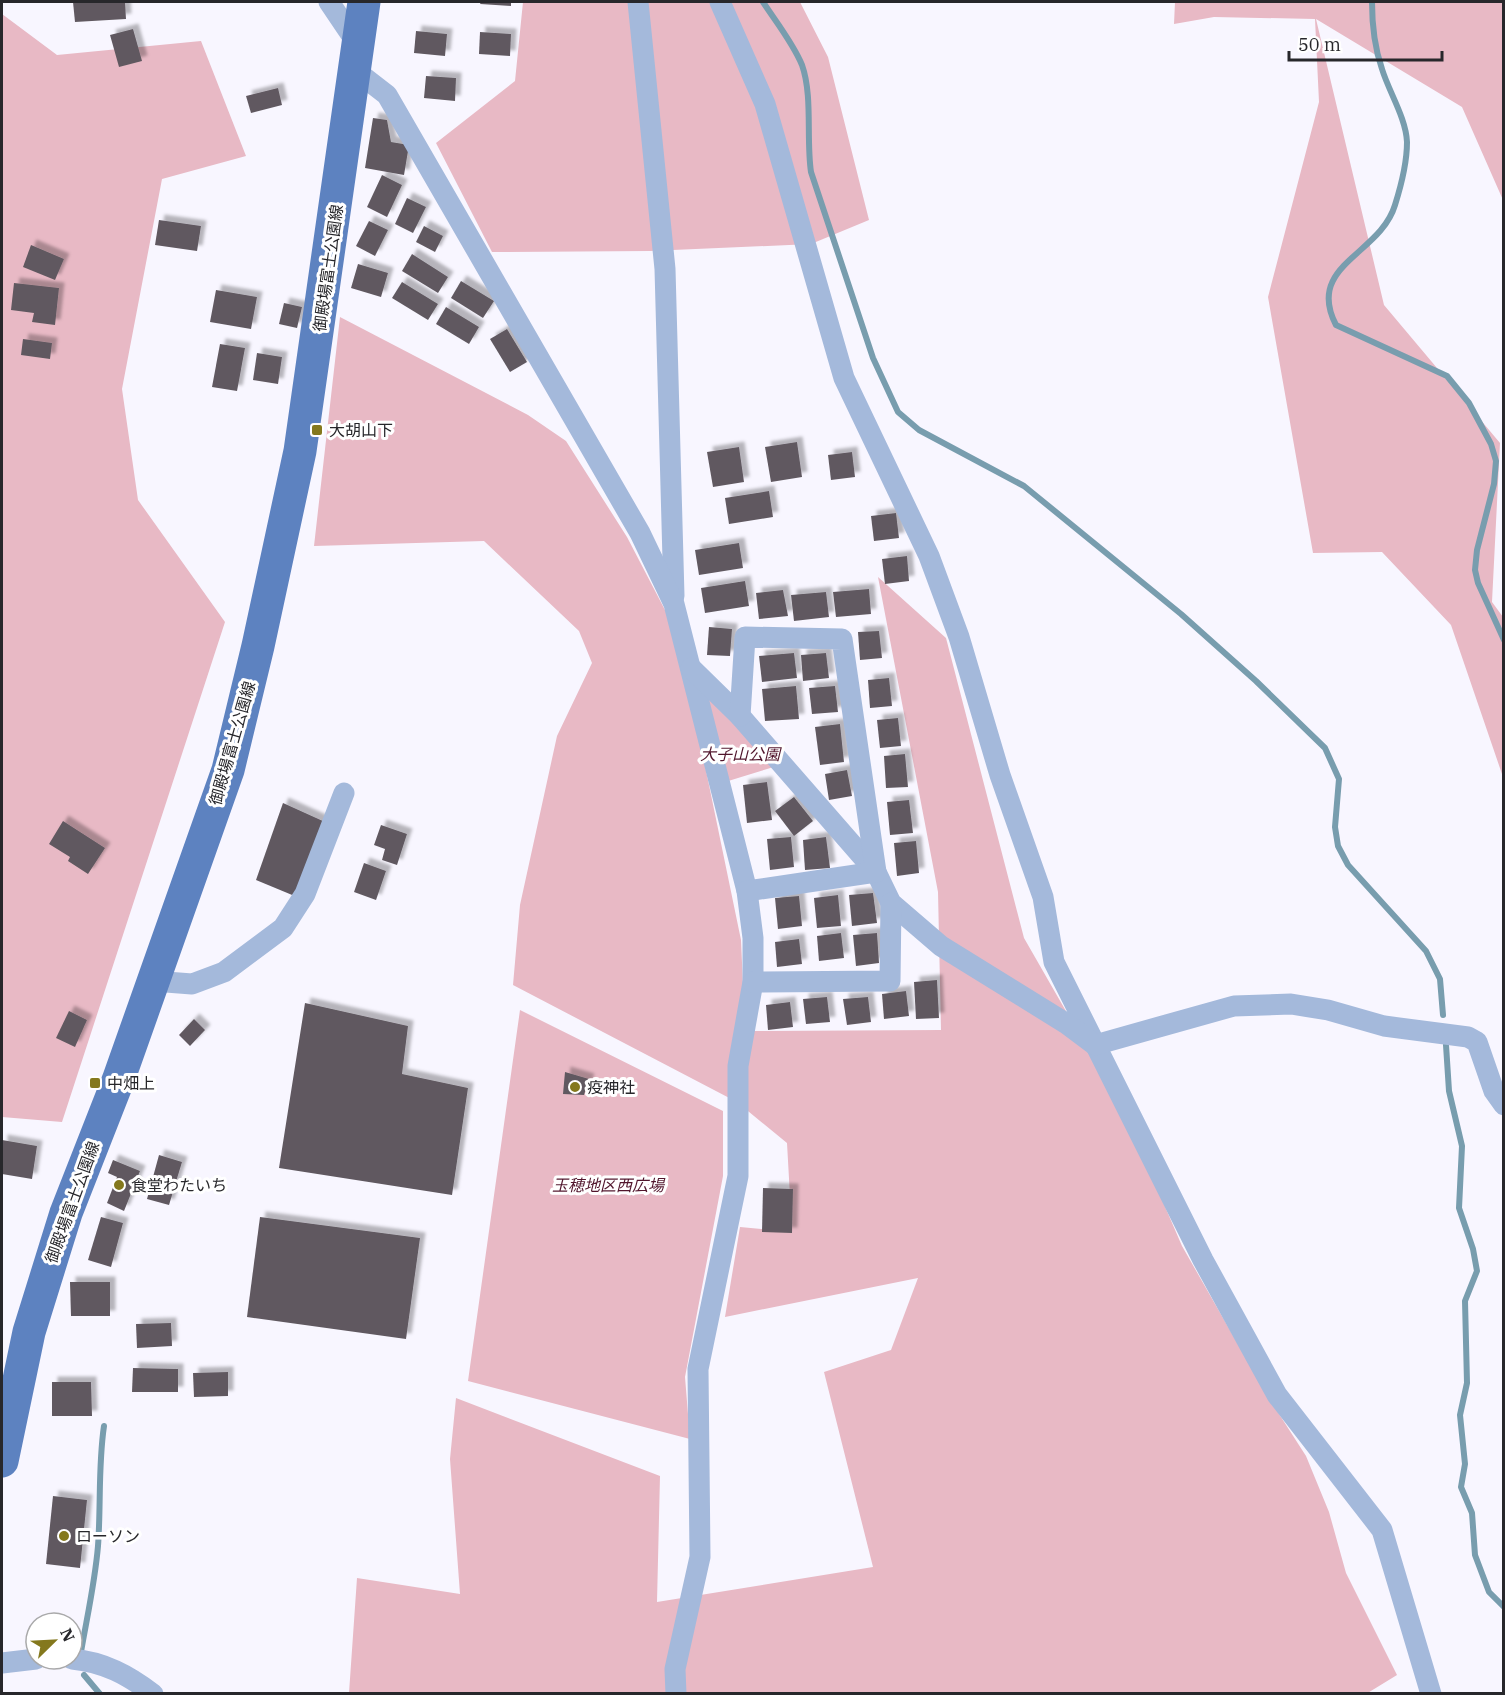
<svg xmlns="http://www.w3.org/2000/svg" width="1505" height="1695" font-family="'IBM Plex Serif','Noto Sans JP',serif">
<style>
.green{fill:#e8b9c5}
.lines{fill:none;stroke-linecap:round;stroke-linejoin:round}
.stream{stroke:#789dae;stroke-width:6}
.building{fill:#605960;filter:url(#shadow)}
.street{stroke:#a4b9db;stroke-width:21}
.primary{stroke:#5d82c0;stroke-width:33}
.poi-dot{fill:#84781d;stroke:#fff;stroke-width:2}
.labels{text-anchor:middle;stroke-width:6;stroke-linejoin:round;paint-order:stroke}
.street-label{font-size:16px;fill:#27272b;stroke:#fff}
.poi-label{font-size:16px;fill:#27272b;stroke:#fff;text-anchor:start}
.park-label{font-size:16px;font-style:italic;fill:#51152c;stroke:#fff}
</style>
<defs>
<filter id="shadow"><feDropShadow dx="5.5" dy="-5.5" stdDeviation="1.5" flood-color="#0004"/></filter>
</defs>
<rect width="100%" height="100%" fill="#f8f6ff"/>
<g class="green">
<path d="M523,2H800L828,57L869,220L811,244L650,251L492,252L436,143L515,81Z"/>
<path d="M1175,2H1503V200L1462,107L1316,19L1384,305L1500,443L1492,602L1503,617V777L1451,625L1382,552L1313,553L1268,297L1319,102L1315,19L1214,17L1174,24Z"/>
<path d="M2,14L57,55L201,41L246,156L162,179L122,389L138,500L225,622L62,1122L2,1117Z"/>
<path d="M340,317L528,415L566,441L627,537L678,635L741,940L745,1031L941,1030L938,892L878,577L946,638L1024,938L1125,1114L1182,1246L1268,1397L1306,1456L1329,1512L1346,1573L1397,1675L1366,1694L349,1693L357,1578L460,1594L450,1459L456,1398L660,1476L657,1602L873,1567L824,1372L891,1350L918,1278L725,1317L740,1227L792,1232L787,1143L737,1102L513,985L520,905L557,736L592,663L579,631L484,541L314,546Z"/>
<path d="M698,680L777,766L725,782Z"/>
<path d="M520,1010L723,1111V1176L685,1377L690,1439L468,1381Z"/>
</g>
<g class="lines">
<g class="stream">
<path d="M763,2C776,22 793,43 802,65C813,96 806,139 811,172L873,358L898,412L919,430L1024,486L1181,614L1256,681L1325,748L1339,779L1335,827L1338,846L1348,865L1426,951L1440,979L1443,1015"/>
<path d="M1372,2C1372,26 1374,46 1382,69C1389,92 1406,118 1407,142C1407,163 1401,186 1395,205C1380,255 1305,265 1336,325L1447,376L1469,403L1491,444L1496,461L1494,484L1477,550L1475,570L1478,583L1504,640"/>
<path d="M1446,1045L1449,1091L1462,1146L1459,1208L1473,1249L1477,1271L1465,1301L1467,1383L1460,1415L1465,1464L1461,1487L1472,1513L1475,1555L1489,1592L1504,1607"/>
<path d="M81,1652C87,1617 95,1582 98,1546C101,1506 98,1466 104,1426"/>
<path d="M84,1675L100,1694"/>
</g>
</g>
<g class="building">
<path d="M73,2H125L126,19L75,22Z"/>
<path d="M481,2H511V6L480,4Z"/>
<path d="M133,29L142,61L119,67L110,35Z"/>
<path d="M416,31L447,34L445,56L414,53Z"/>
<path d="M480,32L511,34L510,56L479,54Z"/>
<path d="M426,76L456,78L455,101L424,98Z"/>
<path d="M278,88L282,105L251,113L246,96Z"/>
<path d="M373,118L387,120L391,142L409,145L404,175L365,168Z"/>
<path d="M382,175L402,185L387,217L367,207Z"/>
<path d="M407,198L426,207L413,233L395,224Z"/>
<path d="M159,220L201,226L197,251L155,245Z"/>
<path d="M369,221L388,230L375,256L356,246Z"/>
<path d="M424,226L443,236L435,252L416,242Z"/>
<path d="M31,245L64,259L55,280L23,267Z"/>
<path d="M412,254L448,277L438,293L402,271Z"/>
<path d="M358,264L388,273L381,297L351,288Z"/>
<path d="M461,281L494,301L483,318L451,298Z"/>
<path d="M402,282L438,304L428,320L392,298Z"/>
<path d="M14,283L59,288L55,325L32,322L34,313L11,310Z"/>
<path d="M216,290L257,297L251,329L210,322Z"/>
<path d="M284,303L302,307L297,328L279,324Z"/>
<path d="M446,307L479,327L469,344L436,324Z"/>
<path d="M507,329L527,362L510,372L490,339Z"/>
<path d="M23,339L52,343L50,359L21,355Z"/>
<path d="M220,344L245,348L237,391L212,387Z"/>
<path d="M257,353L282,357L278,384L253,380Z"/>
<path d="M797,442L802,477L771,482L765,447Z"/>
<path d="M739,447L744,482L713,487L707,452Z"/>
<path d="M852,452L855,477L831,480L828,455Z"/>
<path d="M769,491L773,517L729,524L725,498Z"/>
<path d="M896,513L899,538L874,541L871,516Z"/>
<path d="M739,543L743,568L699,575L695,550Z"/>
<path d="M907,556L909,581L885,584L882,559Z"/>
<path d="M745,581L749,606L705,613L701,588Z"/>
<path d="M869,589L871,614L836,617L833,592Z"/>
<path d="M783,590L788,616L759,619L756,593Z"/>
<path d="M826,592L829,617L794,621L791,595Z"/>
<path d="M709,627L732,629L730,656L707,655Z"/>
<path d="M879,631L882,658L860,660L858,632Z"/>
<path d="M794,653L797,678L762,682L759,656Z"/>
<path d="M826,653L829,678L803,681L801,655Z"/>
<path d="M889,678L892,706L870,708L868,680Z"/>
<path d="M796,686L799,719L765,721L762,689Z"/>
<path d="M835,686L838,712L812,714L809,688Z"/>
<path d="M898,718L901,746L880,748L877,720Z"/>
<path d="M840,724L844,762L820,765L815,727Z"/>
<path d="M905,754L908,787L886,788L884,756Z"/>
<path d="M847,770L852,796L829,800L825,774Z"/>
<path d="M767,782L772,820L747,823L743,785Z"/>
<path d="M794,797L813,821L794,836L775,811Z"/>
<path d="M909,800L913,833L890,835L887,802Z"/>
<path d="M283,803L325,822L297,897L256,880Z"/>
<path d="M63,821L105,848L88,874L68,861L70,857L49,844Z"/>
<path d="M381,825L407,834L397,865L382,860L385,849L374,845Z"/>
<path d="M791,837L794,867L770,870L767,839Z"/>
<path d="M826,837L830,868L805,870L803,840Z"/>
<path d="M916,841L919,873L897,876L894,843Z"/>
<path d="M364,863L386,871L376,900L354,892Z"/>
<path d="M873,893L877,923L852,926L849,895Z"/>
<path d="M838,895L841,926L817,928L814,898Z"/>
<path d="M799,896L802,926L778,929L775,898Z"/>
<path d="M841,933L844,958L819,961L817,936Z"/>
<path d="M877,933L879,963L856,966L853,935Z"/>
<path d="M799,939L802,964L777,967L775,942Z"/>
<path d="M937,980L939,1018L916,1019L914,982Z"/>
<path d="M906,991L909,1016L884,1019L882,994Z"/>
<path d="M827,997L830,1022L806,1024L803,999Z"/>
<path d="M868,997L871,1022L847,1025L843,999Z"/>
<path d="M790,1002L793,1027L768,1030L766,1005Z"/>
<path d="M305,1003L408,1026L402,1074L468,1088L452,1195L279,1168Z"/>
<path d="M69,1011L87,1020L75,1047L56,1038Z"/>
<path d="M194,1019L205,1030L190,1046L179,1035Z"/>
<path d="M565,1072L589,1079L584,1095L563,1094Z"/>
<path d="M2,1140L37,1146L32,1179L2,1174Z"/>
<path d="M159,1155L182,1162L169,1205L147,1199Z"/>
<path d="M113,1160L140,1171L124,1211L107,1203L117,1177L108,1173Z"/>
<path d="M763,1188L793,1189L792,1233L762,1232Z"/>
<path d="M101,1217L123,1223L111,1267L88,1260Z"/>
<path d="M260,1217L420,1238L406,1339L247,1317Z"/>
<path d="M70,1282H110V1316H71Z"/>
<path d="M171,1323L172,1346L137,1348L136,1324Z"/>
<path d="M133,1368L178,1369V1392H132Z"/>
<path d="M228,1372V1396L194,1397L193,1373Z"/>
<path d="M52,1382H91L92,1416H52Z"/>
<path d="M53,1496L87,1500L80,1568L46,1564Z"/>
</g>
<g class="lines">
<g class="street">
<path d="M329,2L358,45"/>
<path d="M638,2L665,269L674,596"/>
<path d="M720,2L765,104L844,378L929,556L959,637L1000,775L1043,897L1054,962L1203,1260L1277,1395L1382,1530L1431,1694"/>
<path d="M356,71L387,95L640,533L674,604L747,891L753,938V982L738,1066V1176L698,1369L700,1557L675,1669L676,1694"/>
<path d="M691,668L740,716L876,872L891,903L941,946L1067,1024L1095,1045L1234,1006L1291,1004L1328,1010L1384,1026L1468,1037L1477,1042L1494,1091L1504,1105"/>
<path d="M740,716L745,637L842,639L876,872L747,891"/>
<path d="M153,981L192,984L224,972L283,928L305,894L344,793"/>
<path d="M753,982L890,981L891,903"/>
<path d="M72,1659C104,1662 128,1675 153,1694"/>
<path d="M2,1663L36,1659"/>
</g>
<path class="primary" d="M2,1461L29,1332L66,1213L119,1078L228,770L258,646L300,451L364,2"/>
</g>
<g class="poi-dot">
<rect x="311" y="424" width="12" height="12" rx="3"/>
<rect x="89" y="1077" width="12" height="12" rx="3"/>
<circle cx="575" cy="1087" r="6"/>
<circle cx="119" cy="1185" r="6"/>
<circle cx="64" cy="1536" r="6"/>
</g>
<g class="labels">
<g class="street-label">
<text transform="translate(328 268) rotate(-82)" y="6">御殿場富士公園線</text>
<text transform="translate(232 743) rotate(-74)" y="6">御殿場富士公園線</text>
<text transform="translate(72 1202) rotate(-70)" y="6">御殿場富士公園線</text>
</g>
<g class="poi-label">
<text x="329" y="436">大胡山下</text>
<text x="107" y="1089">中畑上</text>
<text x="587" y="1093">疫神社</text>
<text x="131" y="1191">食堂わたいち</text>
<text x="76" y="1542">ローソン</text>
</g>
<g class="park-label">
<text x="740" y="760">大子山公園</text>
<text x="608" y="1191">玉穂地区西広場</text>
</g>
</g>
<rect width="1505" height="1695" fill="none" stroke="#27272b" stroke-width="6"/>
<g transform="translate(54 1641) rotate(66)"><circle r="28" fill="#ffffff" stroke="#a9a9aa" stroke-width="1.5"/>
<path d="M0-4.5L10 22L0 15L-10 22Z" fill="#84781d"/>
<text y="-9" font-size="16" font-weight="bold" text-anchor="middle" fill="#27272b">N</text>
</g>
<path d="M1289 51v9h153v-9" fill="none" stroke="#27272b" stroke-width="3"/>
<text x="1298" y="51" font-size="18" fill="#27272b" stroke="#ffffff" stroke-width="4.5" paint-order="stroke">50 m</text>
</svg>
